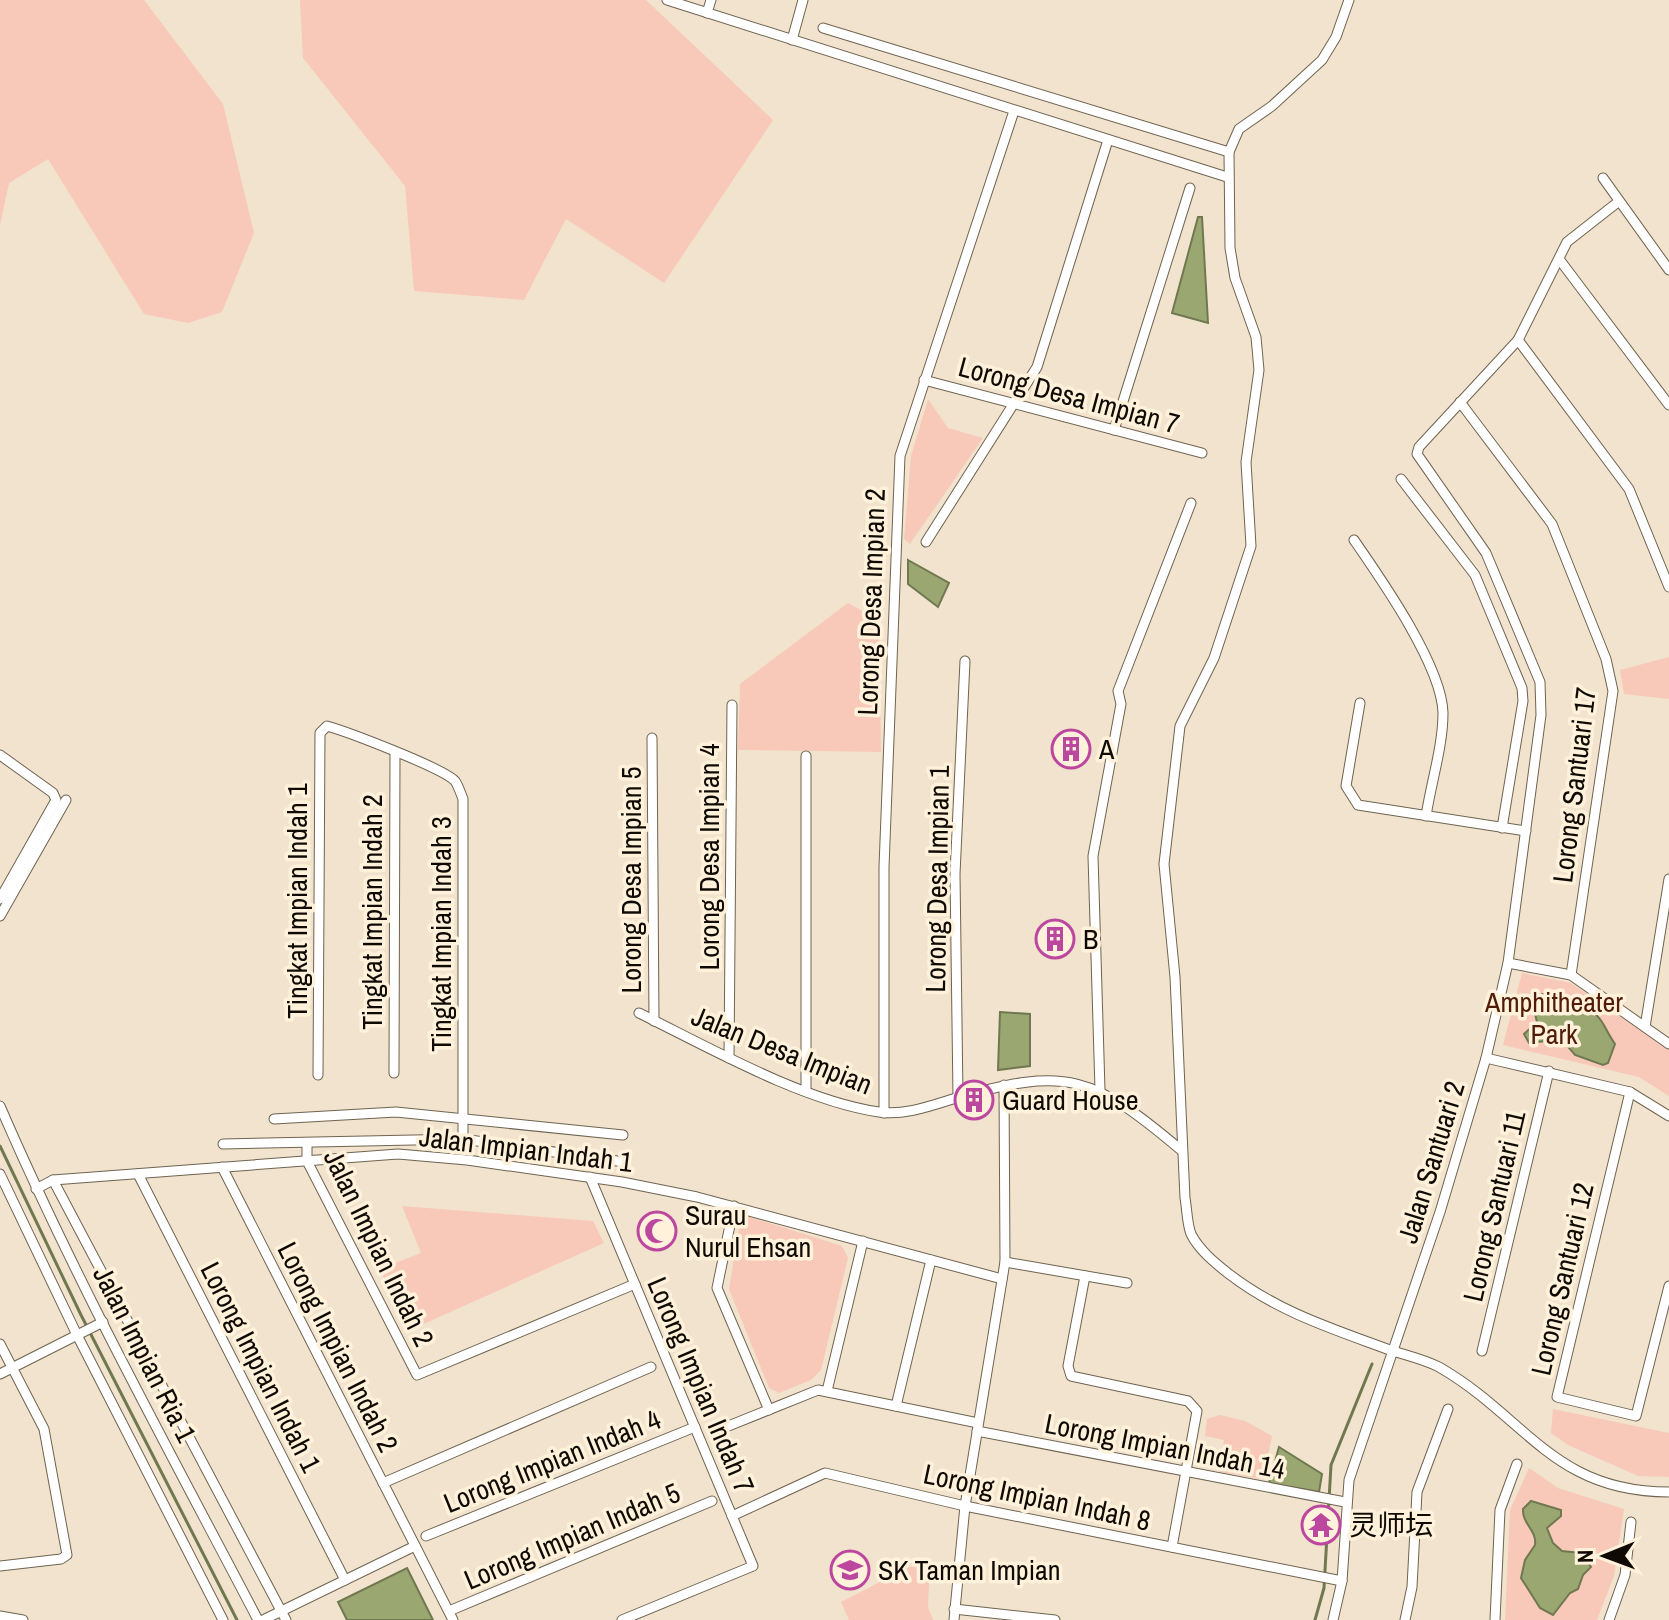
<svg xmlns="http://www.w3.org/2000/svg" width="1669" height="1620" font-family="'Archivo Narrow','Noto Sans SC',sans-serif">
<style>
.green{fill:#f8c9b9}
.water{fill:#9aa771;stroke:#707850;stroke-width:2}
.lines{fill:none;stroke-linecap:round;stroke-linejoin:round}
.stream{stroke:#707850;stroke-width:3}
.minor-casing{stroke:#706350;stroke-width:11}
.minor{stroke:#fff;stroke-width:9}
.labels{text-anchor:middle;stroke-width:7;stroke-linejoin:round;paint-order:stroke}
.street-label{font-size:28px;fill:#0f0b04;stroke:#fff1da}
.poi-label{font-size:28px;fill:#0f0b04;stroke:#fff1da;text-anchor:start}
.park-label{font-size:28px;fill:#501b08;stroke:#fff1da}
</style>
<rect width="100%" height="100%" fill="#f1e3cd"/>
<g class="green">
<path d="M0,0H144L223,104L254,233L222,312L188,323L144,314L48,159L9,183L0,225Z"/>
<path d="M300,0H646L773,120L664,283L566,219L524,300L414,291L405,186L303,58Z"/>
<path d="M928,399L948,428L983,438L910,544L904,539L911,456Z"/>
<path d="M848,603L879,620L881,752L738,750L740,684Z"/>
<path d="M1669,657V699L1624,694L1620,670Z"/>
<path d="M1522,973L1571,983L1669,1050V1096L1639,1077L1503,1045Z"/>
<path d="M402,1206L593,1221L604,1243L408,1331L380,1269L421,1253Z"/>
<path d="M747,1216L842,1246L848,1258L821,1370L811,1380L779,1393L769,1388L729,1289L740,1221Z"/>
<path d="M1553,1409L1669,1433V1477L1638,1476L1568,1445L1551,1433Z"/>
<path d="M1220,1415L1245,1421L1272,1436L1263,1479L1219,1472L1224,1440L1205,1436L1207,1419Z"/>
<path d="M1529,1468L1558,1488L1624,1509L1614,1576L1597,1620H1505L1510,1510Z"/>
<path d="M930,1565L928,1607L933,1620H849L841,1602L909,1567Z"/>
</g>
<g class="water">
<path d="M1198,217H1202L1208,323L1172,313Z"/>
<path d="M908,560L949,583L938,607L908,584Z"/>
<path d="M1542,994L1553,995L1568,1009C1603,1007 1599,1021 1615,1044L1608,1063L1603,1065L1575,1055L1565,1043L1555,1040L1529,1043L1524,1034L1537,1022L1533,1006Z"/>
<path d="M1000,1012L1030,1014V1066L998,1070Z"/>
<path d="M1279,1447L1322,1474L1319,1492L1269,1483Z"/>
<path d="M1531,1501L1561,1510V1516L1547,1528L1553,1543L1562,1551L1581,1553L1591,1567L1583,1575L1578,1589L1570,1593L1553,1615L1540,1608L1521,1578L1525,1560L1535,1545C1537,1530 1522,1524 1523,1509Z"/>
<path d="M407,1568L433,1620H347L338,1602Z"/>
</g>
<g class="lines">
<g class="stream">
<path d="M0,1146L81,1315L237,1620"/>
<path d="M1315,1620L1324,1588L1331,1465L1372,1364"/>
</g>
<g class="minor-casing">
<g id="minor">
<path d="M667,0L1227,177"/>
<path d="M1349,0L1336,37L1322,60L1272,106L1239,129L1229,152L1230,248L1235,278L1256,337L1259,370L1246,462L1251,546L1214,658L1180,726L1164,864L1175,977L1185,1198C1187,1209 1187,1224 1191,1234C1199,1250 1215,1263 1229,1274C1277,1311 1330,1328 1387,1349C1404,1355 1424,1359 1439,1367C1526,1417 1553,1492 1669,1492"/>
<path d="M707,13L711,0"/>
<path d="M823,28L1229,152"/>
<path d="M792,40L803,0"/>
<path d="M1603,178L1669,270"/>
<path d="M1559,259L1669,405"/>
<path d="M1518,340L1629,489L1669,587"/>
<path d="M924,380L1202,453"/>
<path d="M1460,402L1552,524L1606,659L1613,691L1571,975"/>
<path d="M1114,430L1190,188"/>
<path d="M1401,479L1475,575L1522,688L1523,701L1502,828"/>
<path d="M1354,540C1381,579 1442,666 1443,713C1443,746 1431,783 1426,816"/>
<path d="M926,542L1037,367L1108,140"/>
<path d="M1360,703L1346,786L1358,805L1526,831"/>
<path d="M652,738L654,1021"/>
<path d="M0,755L53,793L56,800L0,899"/>
<path d="M0,916L66,800"/>
<path d="M1508,963L1571,975L1669,1044"/>
<path d="M639,1013C708,1047 803,1101 879,1112C904,1116 933,1105 956,1098C1068,1066 1093,1076 1181,1150"/>
<path d="M1645,1027L1669,879"/>
<path d="M729,1058L732,705"/>
<path d="M1486,1058L1630,1092L1669,1116"/>
<path d="M394,1073L395,752"/>
<path d="M318,1075L320,733L327,726C348,732 443,768 455,781C458,785 461,794 463,799V1139"/>
<path d="M806,1090V756"/>
<path d="M1100,1090L1093,856L1121,704L1118,691L1191,503"/>
<path d="M1630,1092L1557,1397L1636,1416L1669,1286"/>
<path d="M958,1097L955,874L965,661"/>
<path d="M0,1106C76,1282 169,1450 258,1620"/>
<path d="M884,1113V867L900,456L1014,111"/>
<path d="M274,1119L396,1112L623,1135"/>
<path d="M307,1143V1161L417,1375L635,1284"/>
<path d="M223,1144L463,1139L624,1162"/>
<path d="M222,1167L453,1620"/>
<path d="M0,1174L77,1335L223,1620"/>
<path d="M138,1174L345,1580"/>
<path d="M590,1177L753,1566L622,1620"/>
<path d="M53,1180L286,1620"/>
<path d="M36,1189L53,1180L398,1154L467,1160L622,1182L697,1197L1002,1279"/>
<path d="M734,1206L717,1288L769,1410"/>
<path d="M1005,1262L1127,1283"/>
<path d="M1085,1276L1068,1366L1071,1376L1188,1401L1197,1411L1172,1547"/>
<path d="M0,1344L44,1429L67,1555L61,1559L0,1566"/>
<path d="M1482,1351L1549,1071"/>
<path d="M0,1374L103,1322"/>
<path d="M827,1391L863,1241"/>
<path d="M896,1406L931,1260"/>
<path d="M716,1431L818,1390L978,1423"/>
<path d="M977,1431L1345,1502"/>
<path d="M383,1483L651,1367"/>
<path d="M732,1516L825,1473L965,1506L1342,1581"/>
<path d="M426,1536L695,1427"/>
<path d="M954,1609L1055,1620"/>
<path d="M449,1611L712,1501"/>
<path d="M0,1616L23,1620"/>
<path d="M263,1620L415,1546"/>
<path d="M954,1620L965,1506L1005,1262L1004,1085"/>
<path d="M1333,1620L1342,1581L1349,1480L1440,1212L1486,1058L1508,963L1541,715L1540,682L1486,553L1417,454L1419,447L1518,340L1567,242L1618,202"/>
<path d="M1405,1620L1412,1587L1417,1492L1448,1409"/>
<path d="M1495,1620L1500,1510L1517,1464"/>
<path d="M1609,1620L1625,1575L1631,1522"/>
</g>
</g>
<use href="#minor" class="minor"/>
</g>
<defs>
<g id="building-ring" transform="scale(2)"><circle r="9.5" fill="#fff1da" stroke="#bc479e" stroke-width="1.5"/><path d="M-4-6H4V6H1V3H-1V6H-4ZM-2.5-4.3h1.7v1.8h-1.7ZM.8-4.3h1.7v1.8H.8ZM-2.5-1h1.7V.8h-1.7ZM.8-1h1.7V.8H.8Z" fill="#bc479e"/></g>
<g id="mosque-ring" transform="scale(2)"><circle r="9.5" fill="#fff1da" stroke="#bc479e" stroke-width="1.5"/><path d="M3.5-4.9A6 6 0 1 0 3.5 4.9A5 5 0 1 1 3.5-4.9Z" fill="#bc479e"/></g>
<g id="temple-ring" transform="scale(2)"><circle r="9.5" fill="#fff1da" stroke="#bc479e" stroke-width="1.5"/><path d="M0-6L5-2H3V0L6.5 2.5H4V6H1.5V3h-3V6H-4V2.5H-6.5L-3 0V-2H-5Z" fill="#bc479e"/></g>
<g id="school-ring" transform="scale(2)"><circle r="9.5" fill="#fff1da" stroke="#bc479e" stroke-width="1.5"/><path d="M0-5L7-2L0 1L-7-2ZM-4 1L0 2.5L4 1V4Q0 6-4 4Z" fill="#bc479e"/></g>
</defs>
<g fill-rule="evenodd">
<use href="#building-ring" x="1071" y="749"/>
<use href="#building-ring" x="1055" y="939"/>
<use href="#building-ring" x="974" y="1100"/>
<use href="#mosque-ring" x="657" y="1231"/>
<use href="#temple-ring" x="1321" y="1525"/>
<use href="#school-ring" x="850" y="1570"/>
</g>
<g class="labels">
<g class="street-label">
<text transform="translate(1069 395) rotate(15)" y="10">Lorong Desa Impian 7</text>
<text transform="translate(871 602) rotate(-88)" y="10">Lorong Desa Impian 2</text>
<text transform="translate(1574 785) rotate(-83)" y="10">Lorong Santuari 17</text>
<text transform="translate(709 857) rotate(-90)" y="10">Lorong Desa Impian 4</text>
<text transform="translate(937 879) rotate(-89)" y="10">Lorong Desa Impian 1</text>
<text transform="translate(631 880) rotate(-90)" y="10">Lorong Desa Impian 5</text>
<text transform="translate(297 901) rotate(-90)" y="10">Tingkat Impian Indah 1</text>
<text transform="translate(372 912) rotate(-90)" y="10">Tingkat Impian Indah 2</text>
<text transform="translate(441 934) rotate(-90)" y="10">Tingkat Impian Indah 3</text>
<text transform="translate(782 1050) rotate(22)" y="10">Jalan Desa Impian</text>
<text transform="translate(526 1149) rotate(7)" y="10">Jalan Impian Indah 1</text>
<text transform="translate(1431 1162) rotate(-73)" y="10">Jalan Santuari 2</text>
<text transform="translate(1494 1206) rotate(-77)" y="10">Lorong Santuari 11</text>
<text transform="translate(379 1248) rotate(64)" y="10">Jalan Impian Indah 2</text>
<text transform="translate(1562 1279) rotate(-77)" y="10">Lorong Santuari 12</text>
<text transform="translate(338 1347) rotate(63)" y="10">Lorong Impian Indah 2</text>
<text transform="translate(145 1354) rotate(63)" y="10">Jalan Impian Ria 1</text>
<text transform="translate(261 1367) rotate(63)" y="10">Lorong Impian Indah 1</text>
<text transform="translate(701 1385) rotate(67)" y="10">Lorong Impian Indah 7</text>
<text transform="translate(1165 1446) rotate(11)" y="10">Lorong Impian Indah 14</text>
<text transform="translate(552 1461) rotate(-22)" y="10">Lorong Impian Indah 4</text>
<text transform="translate(1037 1497) rotate(12)" y="10">Lorong Impian Indah 8</text>
<text transform="translate(572 1536) rotate(-23)" y="10">Lorong Impian Indah 5</text>
</g>
<g class="poi-label">
<text x="1099" y="759">A</text>
<text x="1083" y="949">B</text>
<text x="1002" y="1110">Guard House</text>
<text x="685" y="1225">Surau<tspan x="685" dy="32">Nurul Ehsan</tspan></text>
<text x="1349" y="1535">灵师坛</text>
<text x="878" y="1580">SK Taman Impian</text>
</g>
<g class="park-label">
<text x="1554" y="1012">Amphitheater<tspan x="1554" dy="32">Park</tspan></text>
</g>
</g>
<g transform="translate(1605 1556) rotate(269)" stroke="#fff1da" stroke-width="6" paint-order="stroke">
<path d="M0-6L14 30L0 20L-14 30Z" fill="#0f0b04"/>
<text y="-12" font-size="22" font-weight="bold" text-anchor="middle" fill="#0f0b04">N</text>
</g>
</svg>
